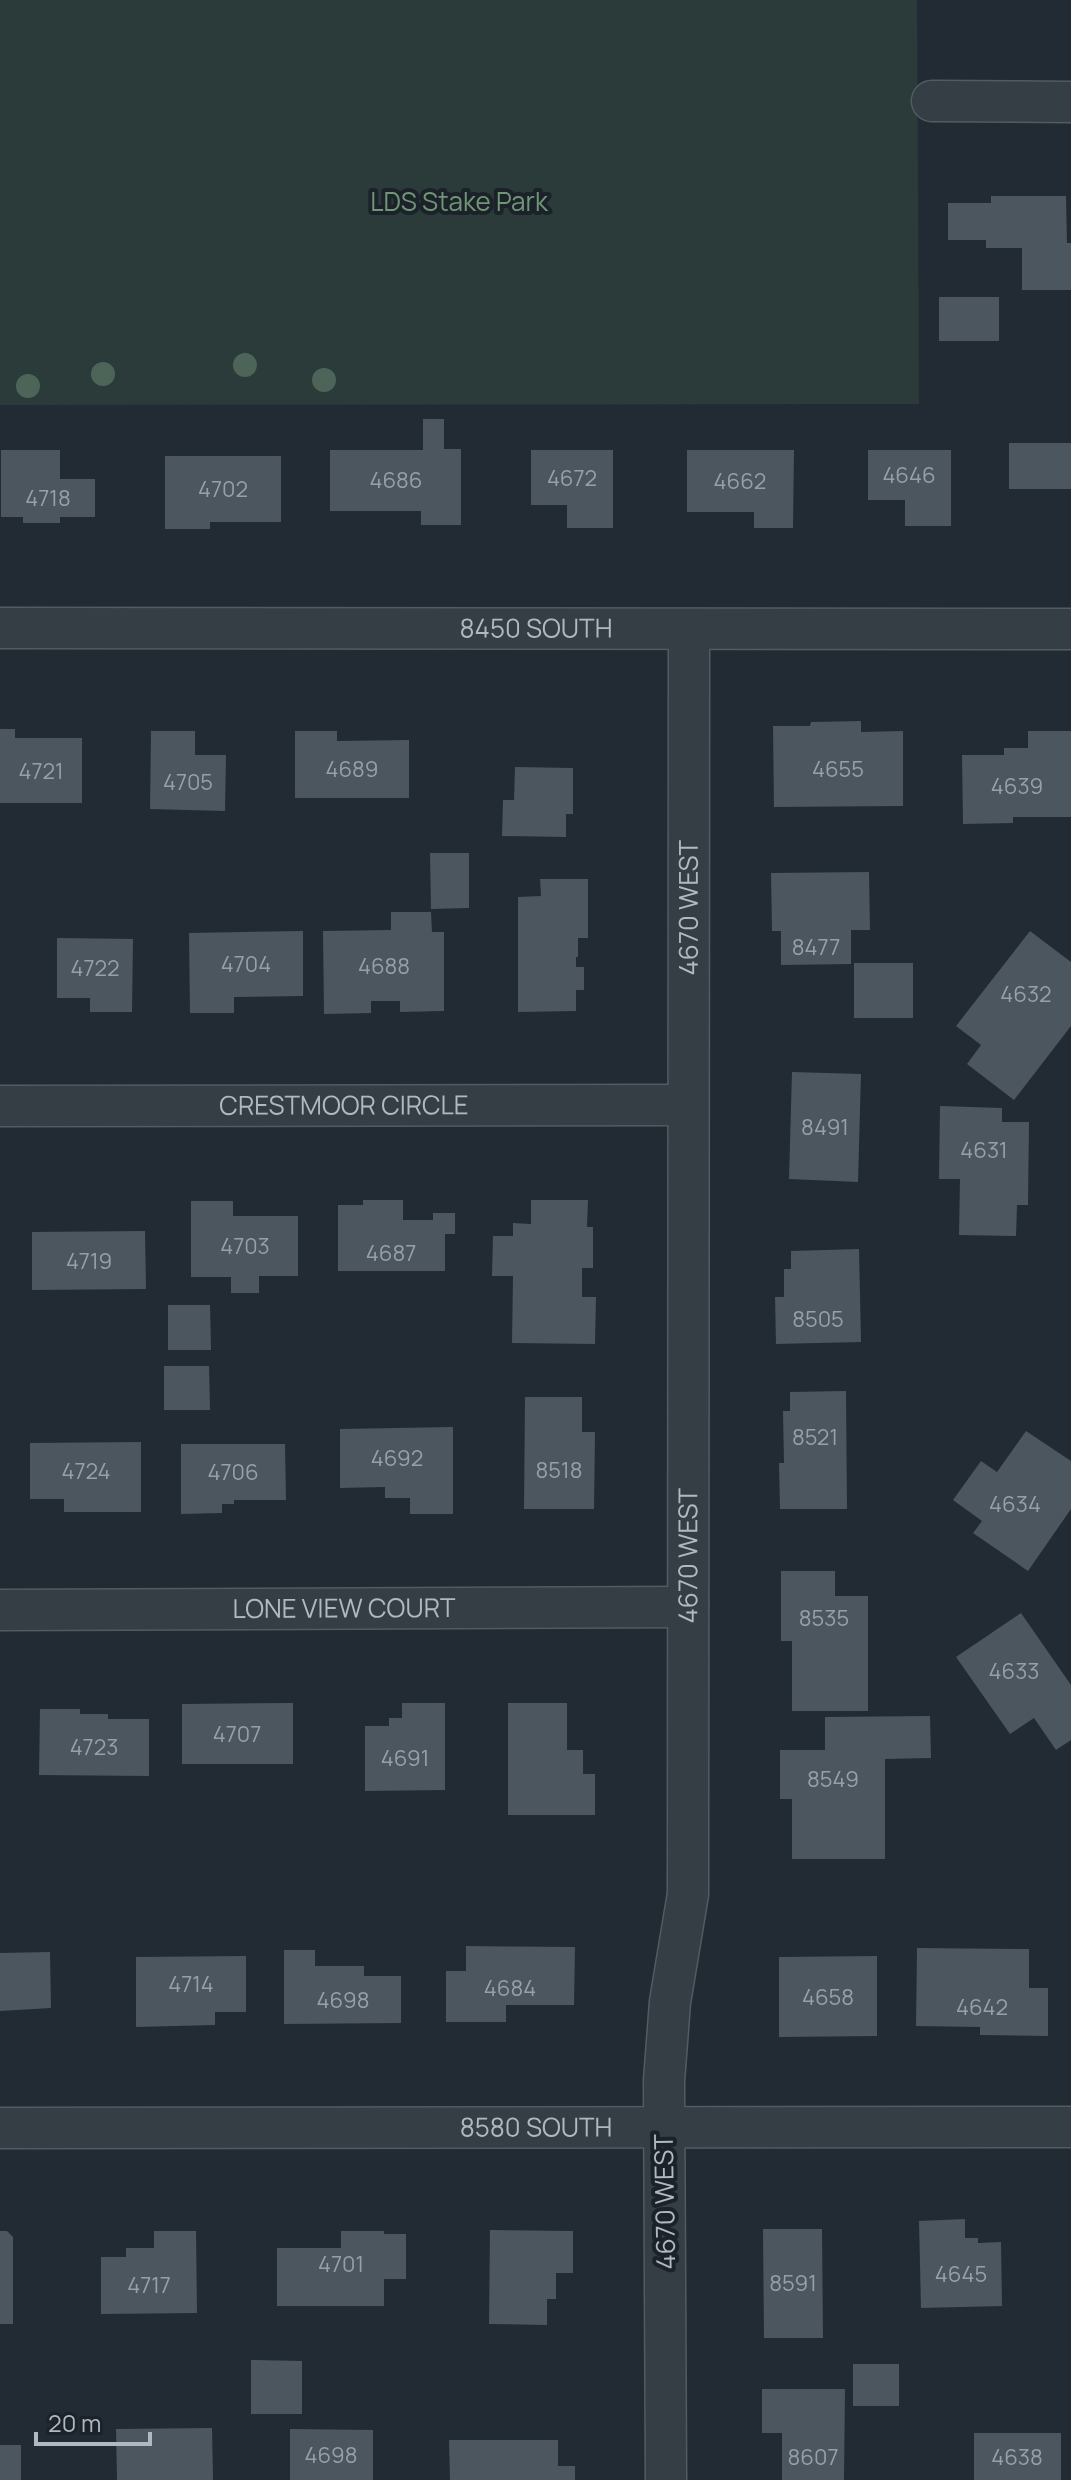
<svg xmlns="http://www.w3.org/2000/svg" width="1071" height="2480" font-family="Manrope,sans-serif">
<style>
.green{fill:#2a3b3a}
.building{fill:#4b565f}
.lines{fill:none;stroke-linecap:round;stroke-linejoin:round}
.minor-casing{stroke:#535b62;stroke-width:43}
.minor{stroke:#353d45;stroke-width:40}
.tree{fill:#4d6559}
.labels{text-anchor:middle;stroke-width:8;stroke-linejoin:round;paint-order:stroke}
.number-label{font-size:22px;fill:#97a0a8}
.park-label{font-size:26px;fill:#719577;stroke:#1b2229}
.street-label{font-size:26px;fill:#b0b8c1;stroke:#1b2229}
</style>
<rect width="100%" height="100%" fill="#222b34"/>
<path class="green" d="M0,0H917L919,404L0,405Z"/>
<g class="building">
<path d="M991,196H1066L1067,243H1071V290H1022V248H986V240H948V203H991Z"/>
<rect x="939" y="297" width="60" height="44"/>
<path d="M423,419H444V449H461V525H421V511H330V450H423Z"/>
<rect x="1009" y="443" width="62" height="46"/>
<path d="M1,450H60V479H95V517H60V523H23V517H1Z"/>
<path d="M531,450H613V528H567V505H531Z"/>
<path d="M687,450H794L793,528H754V512H687Z"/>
<path d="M868,450H951V526H905V500H868Z"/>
<path d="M165,456H281V522H210V529H165Z"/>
<path d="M861,721V732L903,731V806L774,807L773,726H810L811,722Z"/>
<path d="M0,729H15V738H82V803H0Z"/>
<path d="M151,731H195V755H226L225,811L150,809Z"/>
<path d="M295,731H337V741L409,740V798H295Z"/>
<path d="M1028,731H1071V817H1013V823L963,824L962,755H1004V748H1028Z"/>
<path d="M515,767L573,768V814H566V837L502,836L503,800H514Z"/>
<path d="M430,853H469V908L431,909Z"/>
<path d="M869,872L870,930H851V964L781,965V931H772L771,873Z"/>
<path d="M540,879H588V938H578V957H576V967H584V990H576V1011L518,1012V897L541,896Z"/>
<path d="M391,912H431L432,932H444V1011L400,1012V1001H371V1013L324,1014L323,931L391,930Z"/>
<path d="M303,931V996L234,997V1013H190L189,933Z"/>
<path d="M1030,931L1071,962V1026L1014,1100L967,1064L981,1045L956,1026Z"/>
<path d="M57,938L133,939L132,1012H90V998H57Z"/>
<rect x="854" y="963" width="59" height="55"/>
<path d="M792,1072L861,1074L858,1182L789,1179Z"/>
<path d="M940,1106L1002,1108V1122H1029L1028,1205H1017L1016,1236L959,1235L960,1179H939Z"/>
<path d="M363,1200H403V1220H433V1213H455V1234H445V1271H338V1205H363Z"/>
<path d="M531,1200H588L587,1227H593V1268H582V1297H596L595,1344L512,1343L513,1276H492L493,1236H513V1223L531,1224Z"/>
<path d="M191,1201H233V1216H298V1276H259V1293H231V1277H191Z"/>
<path d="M145,1231L146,1289L32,1290V1232Z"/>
<path d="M859,1249L861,1342L776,1344L775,1297H784V1269H791V1251Z"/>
<path d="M168,1305H210L211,1350H168Z"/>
<path d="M164,1366H209L210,1410H164Z"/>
<path d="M846,1391L847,1509H780L779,1463H784L783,1411H790V1392Z"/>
<path d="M525,1397H582V1432H595L594,1509H524Z"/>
<path d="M453,1427V1514H410V1498H385V1487L340,1488V1429Z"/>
<path d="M1026,1431L1071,1461V1509L1028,1571L973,1533L982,1521L953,1500L981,1461L997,1472Z"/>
<path d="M141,1442V1512H64V1499H30V1443Z"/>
<path d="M181,1444H285L286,1500H234V1504H222V1513L181,1514Z"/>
<path d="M781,1571H835V1596H868V1711H792V1641H781Z"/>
<path d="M1021,1613L1071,1685V1740L1056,1750L1034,1718L1010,1734L956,1657Z"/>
<path d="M293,1703V1764H182V1704Z"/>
<path d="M402,1703H445V1790L365,1791V1726H389V1718H402Z"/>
<path d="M508,1703H567V1750H583V1774H595V1815H508Z"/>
<path d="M40,1709H80V1714H108V1719H149V1776L39,1775Z"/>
<path d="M930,1716L931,1758L885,1759V1859H792V1799H780V1750H825V1717Z"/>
<path d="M466,1946L575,1947L574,2005H506V2022H446V1971H466Z"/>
<path d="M917,1948L1029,1949V1988H1048V2036L980,2035V2027L916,2026Z"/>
<path d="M284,1950H315V1966H364V1976H401V2023L284,2024Z"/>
<path d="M50,1952L51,2008L0,2011V1953Z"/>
<path d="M246,1956V2012H215V2025L136,2027V1957Z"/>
<path d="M877,1956V2036L779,2037V1957Z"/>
<path d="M965,2219V2238H978V2243L1001,2242L1002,2306L921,2308L919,2221Z"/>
<path d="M763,2229H822L823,2338H764Z"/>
<path d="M490,2230L573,2231V2273H556V2299H547V2325L489,2324Z"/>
<path d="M0,2231H7L13,2237V2324H0Z"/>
<path d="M154,2231H196L197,2313L101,2314V2257H126V2248H154Z"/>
<path d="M341,2231H384V2234H406V2279H384V2306H277V2248H341Z"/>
<path d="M251,2360L302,2361V2414H251Z"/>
<rect x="853" y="2364" width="46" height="42"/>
<path d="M762,2389H845L844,2480H782V2433H762Z"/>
<path d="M212,2428L213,2480H117L116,2429Z"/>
<path d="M290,2429L373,2430V2480H290Z"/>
<rect x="974" y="2433" width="87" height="47"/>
<path d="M449,2440H558V2466H575V2480H450Z"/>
<rect x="0" y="2445" width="21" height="35"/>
</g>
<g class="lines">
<g class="minor-casing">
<g id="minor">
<path d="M932,101L1071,102"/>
<path id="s1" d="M0,628L1071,629"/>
<path id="s2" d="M0,1106L687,1105"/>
<path id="s3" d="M0,1610L688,1607"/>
<path id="s4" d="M0,2128L1071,2127"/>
<path id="s5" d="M666,2480L664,2081L670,2002L688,1894L689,629"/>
</g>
</g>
<use href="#minor" class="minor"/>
</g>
<g class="tree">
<circle cx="245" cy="365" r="12"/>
<circle cx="103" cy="374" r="12"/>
<circle cx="324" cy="380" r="12"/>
<circle cx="28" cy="386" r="12"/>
</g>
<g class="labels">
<g class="number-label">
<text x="909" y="483">4646</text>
<text x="572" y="486">4672</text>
<text x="396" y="488">4686</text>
<text x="740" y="489">4662</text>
<text x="223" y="497">4702</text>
<text x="48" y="506">4718</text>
<text x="352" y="777">4689</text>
<text x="838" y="777">4655</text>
<text x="41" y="779">4721</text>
<text x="188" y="790">4705</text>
<text x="1017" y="794">4639</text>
<text x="816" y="955">8477</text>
<text x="246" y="972">4704</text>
<text x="384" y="974">4688</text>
<text x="95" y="976">4722</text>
<text x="1026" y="1002">4632</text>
<text x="825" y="1135">8491</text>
<text x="984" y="1158">4631</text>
<text x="245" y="1254">4703</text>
<text x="391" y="1261">4687</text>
<text x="89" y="1269">4719</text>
<text x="818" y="1327">8505</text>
<text x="815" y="1445">8521</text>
<text x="397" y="1466">4692</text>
<text x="559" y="1478">8518</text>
<text x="86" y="1479">4724</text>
<text x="233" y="1480">4706</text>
<text x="1015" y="1512">4634</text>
<text x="824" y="1626">8535</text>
<text x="1014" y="1679">4633</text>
<text x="237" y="1742">4707</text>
<text x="94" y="1755">4723</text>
<text x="405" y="1766">4691</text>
<text x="833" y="1787">8549</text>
<text x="191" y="1992">4714</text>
<text x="510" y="1996">4684</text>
<text x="828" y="2005">4658</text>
<text x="343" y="2008">4698</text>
<text x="982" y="2015">4642</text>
<text x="341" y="2272">4701</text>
<text x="961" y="2282">4645</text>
<text x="793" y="2291">8591</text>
<text x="149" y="2293">4717</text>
<text x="331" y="2463">4698</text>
<text x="813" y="2465">8607</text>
<text x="1017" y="2465">4638</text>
</g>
<g class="park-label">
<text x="459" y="211">LDS Stake Park</text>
</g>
<g class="street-label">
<text dy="9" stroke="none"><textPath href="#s1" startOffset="536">8450 SOUTH</textPath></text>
<text dy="9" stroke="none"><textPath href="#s5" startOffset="1574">4670 WEST</textPath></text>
<text dy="9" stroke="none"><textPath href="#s2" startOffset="344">CRESTMOOR CIRCLE</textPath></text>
<text dy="9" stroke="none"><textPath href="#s5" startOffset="926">4670 WEST</textPath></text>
<text dy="9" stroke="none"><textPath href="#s3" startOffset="344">LONE VIEW COURT</textPath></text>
<text dy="9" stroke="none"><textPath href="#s4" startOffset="536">8580 SOUTH</textPath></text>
<text transform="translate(665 2202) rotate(-91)" y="9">4670 WEST</text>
</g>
</g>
<path d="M36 2432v12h114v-12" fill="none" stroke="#b0b8c1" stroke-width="4"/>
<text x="48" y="2432" font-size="24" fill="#b0b8c1" stroke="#1b2229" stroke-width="6" paint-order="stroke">20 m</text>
</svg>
